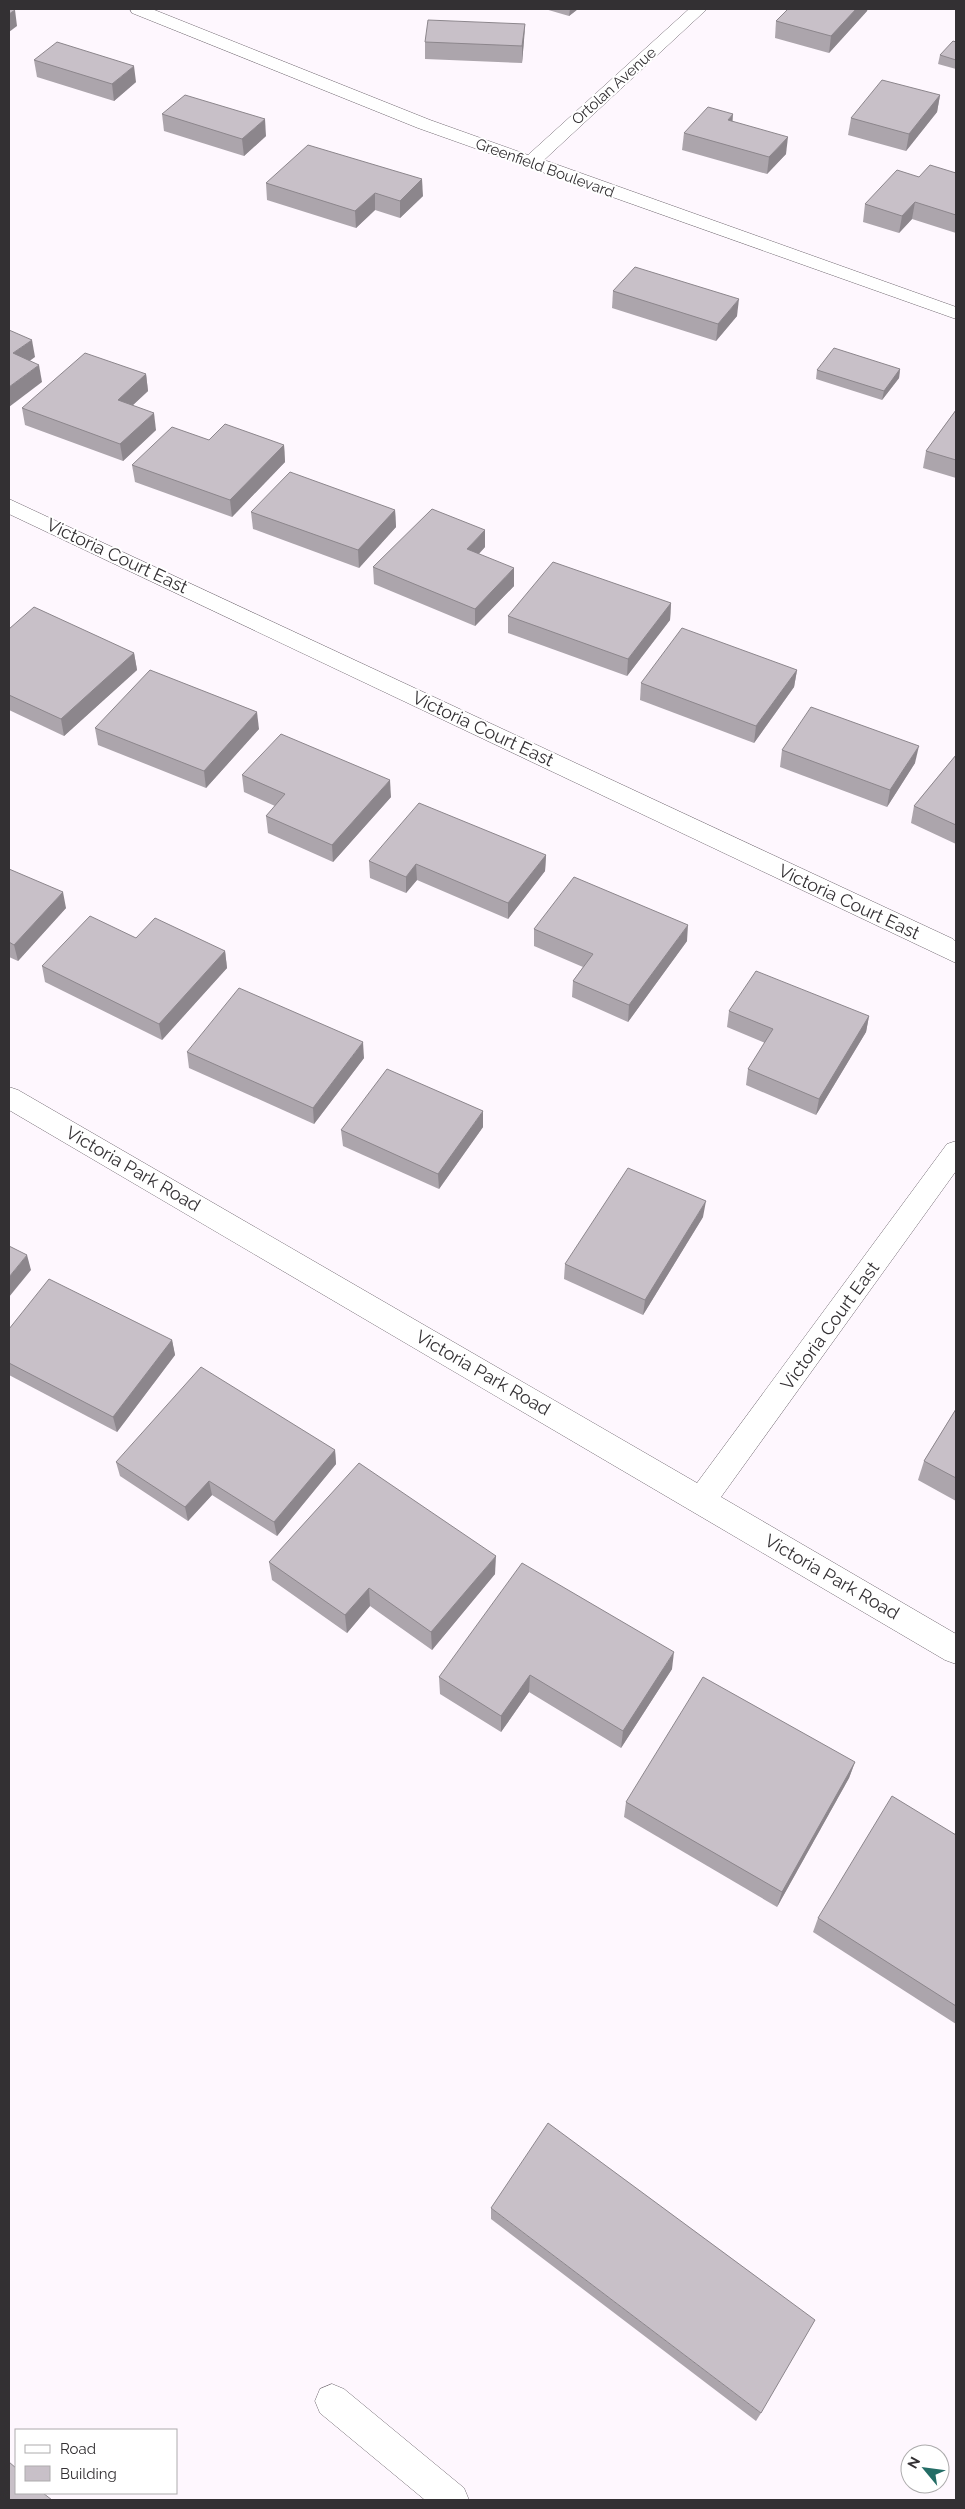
<svg xmlns="http://www.w3.org/2000/svg" width="965" height="2509" font-family="Raleway,sans-serif">
<style>
.lines{fill:none;stroke-linecap:round;stroke-linejoin:round}
.lane-casing{stroke:#726a72;stroke-width:1}
.street-casing{stroke:#726a72;stroke-width:1}
.lane{fill:#fff;fill-rule:evenodd}
.street{fill:#fff;fill-rule:evenodd}
.wall{fill:#aca5ac}
.shaded-wall{fill:#8c868c}
.building{fill:#c8c0c8;stroke:#8c868c}
.labels{text-anchor:middle;stroke-width:4;stroke-linejoin:round;paint-order:stroke}
.far-street-label{font-size:15px;fill:#333033;stroke:#fff}
.street-label{font-size:18px;fill:#333033;stroke:#fff}
</style>
<rect width="100%" height="100%" fill="#fef7fe"/>
<g class="lines">
<g class="lane-casing">
<path id="lane" d="M332,2384L344,2389L464,2488L469,2500H425L320,2413L315,2401L320,2389Z"/>
</g>
<g class="street-casing">
<g id="street">
<path d="M130,9H152L430,120L528,155L689,9H707L544,160L956,307V319L418,128L132,13Z"/>
<path d="M9,499L953,939L956,942V963L9,514Z"/>
<path d="M9,1087L18,1090L697,1483L947,1144L956,1141V1171L721,1497L956,1634V1664L945,1660L9,1110Z"/>
</g>
</g>
<use href="#lane" class="lane"/>
<use href="#street" class="street"/>
</g>
<g class="wall">
<path d="M545,9H578L569,16Z"/>
<path d="M867,11L829,53L775,38L776,21Z"/>
<path d="M525,24L524,40L522,63L425,59V42Z"/>
<path d="M956,42V69L938,64L940,55Z"/>
<path d="M34,60L136,82L114,101L37,77Z"/>
<path d="M940,95L937,112L906,151L848,135L851,118Z"/>
<path d="M162,114L266,136L244,156L164,131Z"/>
<path d="M684,133L786,154L767,174L682,150Z"/>
<path d="M956,173V233L912,219L899,233L863,222L865,204L919,177Z"/>
<path d="M266,183L423,196L400,218L375,210L356,228L267,200Z"/>
<path d="M613,291L737,316L716,341L612,308Z"/>
<path d="M900,369L899,378L882,400L816,379L817,370Z"/>
<path d="M146,374L148,391L133,405L156,430L123,461L25,425L22,408Z"/>
<path d="M956,410V478L923,468L926,451Z"/>
<path d="M209,440L284,445L285,462L232,517L135,482L132,465Z"/>
<path d="M395,510L396,527L359,568L253,529L251,512Z"/>
<path d="M485,547L479,554L514,586L475,626L374,584L373,567Z"/>
<path d="M671,603L670,620L627,676L508,633V616Z"/>
<path d="M9,629L134,653L137,670L64,736L9,710Z"/>
<path d="M797,670L794,687L754,743L640,700L641,683Z"/>
<path d="M95,728L259,729L206,788L98,745Z"/>
<path d="M782,750L915,763L887,807L780,767Z"/>
<path d="M956,755V844L911,823L914,806Z"/>
<path d="M242,775L391,797L333,862L268,833L266,816L275,806L244,792Z"/>
<path d="M546,855L545,871L508,919L417,880L406,893L370,878L369,861Z"/>
<path d="M9,869L66,908L18,961L9,957Z"/>
<path d="M534,929L687,941L628,1022L572,997L573,981L583,967L534,946Z"/>
<path d="M136,938L225,951L227,968L162,1040L45,982L42,966Z"/>
<path d="M729,1011L869,1016L866,1032L816,1115L746,1085L748,1069L765,1043L727,1027Z"/>
<path d="M187,1052L364,1058L314,1124L189,1068Z"/>
<path d="M483,1127L439,1189L343,1146L341,1130Z"/>
<path d="M703,1217L643,1315L564,1279L565,1264Z"/>
<path d="M9,1329L172,1340L175,1355L117,1432L9,1375Z"/>
<path d="M956,1409V1501L918,1480L924,1461Z"/>
<path d="M335,1450L336,1464L277,1536L212,1495L188,1521L120,1476L116,1462Z"/>
<path d="M269,1562L495,1574L432,1650L370,1606L347,1633L272,1580Z"/>
<path d="M672,1669L621,1748L529,1692L501,1732L440,1694L439,1677Z"/>
<path d="M855,1762L849,1778L777,1907L624,1817L626,1802Z"/>
<path d="M956,1835V2024L813,1932L818,1918Z"/>
<path d="M491,2208L761,2413L756,2421L491,2219Z"/>
</g>
<g class="shaded-wall">
<path d="M570,9H578L569,16Z"/>
<path d="M856,9H868L867,11L829,53L831,36Z"/>
<path d="M15,10L17,26L9,32V14Z"/>
<path d="M525,24L524,40L522,63V46Z"/>
<path d="M134,66L136,82L114,101L112,84Z"/>
<path d="M940,95L937,112L906,151L909,134Z"/>
<path d="M733,114L732,131L728,120Z"/>
<path d="M265,119L266,136L244,156L242,139Z"/>
<path d="M788,137L786,154L767,174L769,157Z"/>
<path d="M422,179L423,196L400,218V201Z"/>
<path d="M375,193V210L356,228L355,211Z"/>
<path d="M915,202L912,219L899,233L902,216Z"/>
<path d="M739,299L737,316L716,341L718,324Z"/>
<path d="M32,340L35,357L16,371L13,353Z"/>
<path d="M39,365L42,382L9,407V387Z"/>
<path d="M900,369L899,378L882,400L884,391Z"/>
<path d="M146,374L148,391L120,417L118,400Z"/>
<path d="M154,413L156,430L123,461L120,444Z"/>
<path d="M284,445L285,462L232,517L230,500Z"/>
<path d="M395,510L396,527L359,568L358,550Z"/>
<path d="M485,530V547L467,566V549Z"/>
<path d="M514,568V586L475,626V609Z"/>
<path d="M671,603L670,620L627,676L628,659Z"/>
<path d="M134,653L137,670L64,736L61,719Z"/>
<path d="M797,670L794,687L754,743L756,726Z"/>
<path d="M257,712L259,729L206,788L204,771Z"/>
<path d="M919,746L915,763L887,807L890,790Z"/>
<path d="M390,780L391,797L333,862L332,845Z"/>
<path d="M546,855L545,871L508,919V903Z"/>
<path d="M416,864L417,880L406,893V877Z"/>
<path d="M63,892L66,908L18,961L14,945Z"/>
<path d="M688,925L687,941L628,1022L629,1005Z"/>
<path d="M225,951L227,968L162,1040L159,1024Z"/>
<path d="M869,1016L866,1032L816,1115L819,1099Z"/>
<path d="M363,1042L364,1058L314,1124L313,1108Z"/>
<path d="M483,1111V1127L439,1189L438,1174Z"/>
<path d="M706,1201L703,1217L643,1315L645,1300Z"/>
<path d="M27,1255L31,1270L9,1297V1277Z"/>
<path d="M172,1340L175,1355L117,1432L113,1417Z"/>
<path d="M335,1450L336,1464L277,1536L274,1522Z"/>
<path d="M209,1481L212,1495L188,1521L185,1507Z"/>
<path d="M496,1556L495,1574L432,1650L431,1632Z"/>
<path d="M369,1588L370,1606L347,1633L345,1615Z"/>
<path d="M674,1652L672,1669L621,1748L623,1731Z"/>
<path d="M530,1675L529,1692L501,1732V1716Z"/>
<path d="M855,1762L849,1778L777,1907L782,1892Z"/>
</g>
<g class="building">
<path d="M9,9H12L15,10L9,14Z"/>
<path d="M788,9H856L831,36L776,21Z"/>
<path d="M428,20L525,24L522,46L425,42Z"/>
<path d="M953,41L956,42V60L940,55Z"/>
<path d="M57,42L134,66L112,84L34,60Z"/>
<path d="M882,80L940,95L909,134L851,118Z"/>
<path d="M185,95L265,119L242,139L162,114Z"/>
<path d="M708,107L733,114L728,120L788,137L769,157L684,133Z"/>
<path d="M308,145L422,179L400,201L375,193L355,211L266,183Z"/>
<path d="M930,165L956,173V215L915,202L902,216L865,204L897,170L919,177Z"/>
<path d="M635,267L739,299L718,324L613,291Z"/>
<path d="M9,330L32,340L13,353L39,365L9,387Z"/>
<path d="M834,348L900,369L884,391L817,370Z"/>
<path d="M85,353L146,374L118,400L154,413L120,444L22,408Z"/>
<path d="M956,410V460L926,451Z"/>
<path d="M225,424L284,445L230,500L132,465L172,427L209,440Z"/>
<path d="M290,472L395,510L358,550L251,512Z"/>
<path d="M432,509L485,530L467,549L514,568L475,609L373,567Z"/>
<path d="M553,562L671,603L628,659L508,616Z"/>
<path d="M34,607L134,653L61,719L9,695V629Z"/>
<path d="M682,628L797,670L756,726L641,683Z"/>
<path d="M150,670L257,712L204,771L95,728Z"/>
<path d="M811,707L919,746L890,790L782,750Z"/>
<path d="M281,734L390,780L332,845L266,816L285,794L242,775Z"/>
<path d="M956,755V825L914,806Z"/>
<path d="M419,803L546,855L508,903L416,864L406,877L369,861Z"/>
<path d="M9,869L63,892L14,945L9,942Z"/>
<path d="M574,877L688,925L629,1005L573,981L593,954L534,929Z"/>
<path d="M90,916L136,938L155,918L225,951L159,1024L42,966Z"/>
<path d="M756,971L869,1016L819,1099L748,1069L773,1029L729,1011Z"/>
<path d="M239,988L363,1042L313,1108L187,1052Z"/>
<path d="M387,1069L483,1111L438,1174L341,1130Z"/>
<path d="M628,1168L706,1201L645,1300L565,1264Z"/>
<path d="M9,1246L27,1255L9,1277Z"/>
<path d="M49,1279L172,1340L113,1417L9,1363V1329Z"/>
<path d="M201,1367L335,1450L274,1522L209,1481L185,1507L116,1462Z"/>
<path d="M956,1409V1478L924,1461Z"/>
<path d="M359,1463L496,1556L431,1632L369,1588L345,1615L269,1562Z"/>
<path d="M522,1563L674,1652L623,1731L530,1675L501,1716L439,1677Z"/>
<path d="M703,1677L855,1762L782,1892L626,1802Z"/>
<path d="M892,1796L956,1835V2006L818,1918Z"/>
<path d="M548,2123L815,2320L761,2413L491,2208Z"/>
<path d="M9,2462L16,2468V2493H43L52,2500H9Z"/>
</g>
<g class="labels">
<g class="far-street-label">
<text transform="translate(614 86) rotate(-42)" y="5">Ortolan Avenue</text>
<text transform="translate(545 168) rotate(20)" y="5">Greenfield Boulevard</text>
</g>
<g class="street-label">
<text transform="translate(117 556) rotate(25)" y="6">Victoria Court East</text>
<text transform="translate(483 729) rotate(25)" y="6">Victoria Court East</text>
<text transform="translate(849 902) rotate(25)" y="6">Victoria Court East</text>
<text transform="translate(133 1169) rotate(30)" y="6">Victoria Park Road</text>
<text transform="translate(830 1326) rotate(-54)" y="6">Victoria Court East</text>
<text transform="translate(483 1373) rotate(30)" y="6">Victoria Park Road</text>
<text transform="translate(832 1577) rotate(30)" y="6">Victoria Park Road</text>
</g>
</g>
<rect width="965" height="2509" fill="none" stroke="#333033" stroke-width="20"/>
<rect x="15" y="2429" width="162" height="65" fill="#ffffff" stroke="#adacad"/>
<rect x="25" y="2445" width="25" height="8" fill="#ffffff" stroke="#adacad"/>
<text x="60" y="2454" font-size="15" fill="#333033">Road</text>
<rect x="25" y="2466" width="25" height="15" fill="#c8c0c8" stroke="#adacad"/>
<text x="60" y="2479" font-size="15" fill="#333033">Building</text>
<g transform="translate(925 2469) rotate(299)"><circle r="24" fill="#ffffff" stroke="#adacad"/>
<path d="M0-4L9 19L0 12L-9 19Z" fill="#246d66"/>
<text y="-8" font-size="14" font-weight="bold" text-anchor="middle" fill="#333033">N</text>
</g>
</svg>
